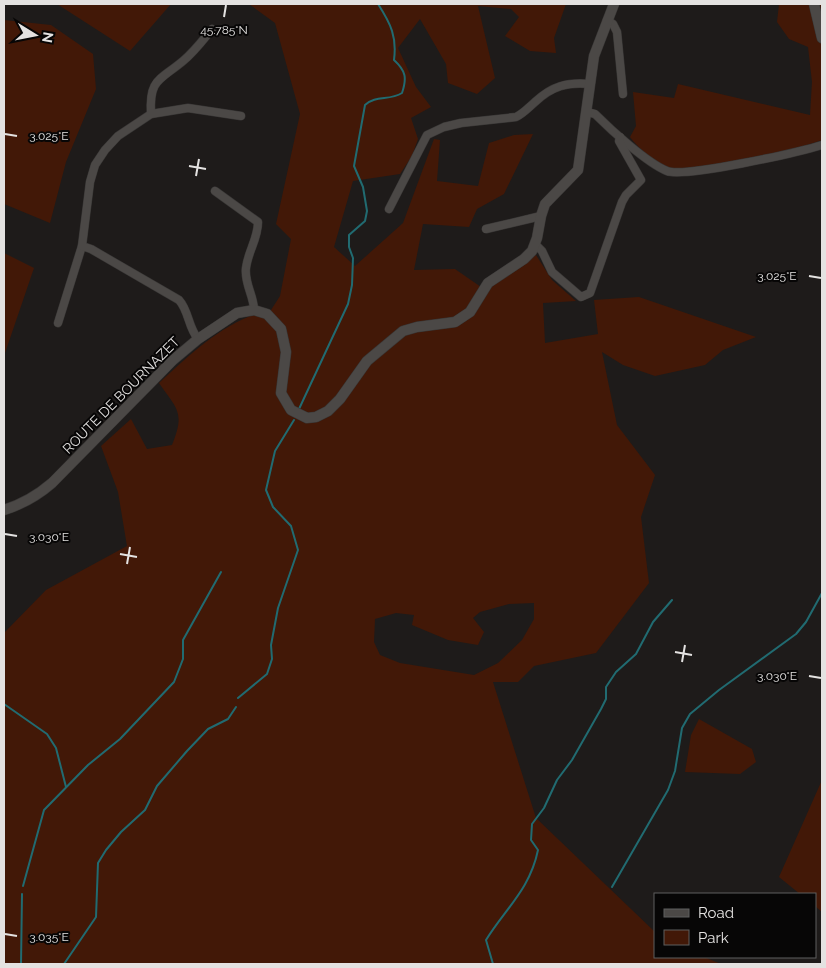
<svg xmlns="http://www.w3.org/2000/svg" width="826" height="968" font-family="Raleway,sans-serif">
<style>
.green{fill:#421807;fill-rule:evenodd}
.lines{fill:none;stroke-linecap:round;stroke-linejoin:round}
.stream{stroke:#216b71;stroke-width:2}
.minor-casing{stroke:#383635;stroke-width:9}
.tertiary-casing{stroke:#383635;stroke-width:11}
.minor{stroke:#4b4846;stroke-width:8}
.tertiary{stroke:#4b4846;stroke-width:10}
.ticks{fill:none;stroke:#e4e2e1;stroke-width:2}
.labels{text-anchor:middle;stroke-width:4;stroke-linejoin:round;paint-order:stroke}
.street-label{font-size:14px;fill:#e4e2e1;stroke:#070606}
.ticks-label{font-size:12px;text-anchor:middle;fill:#e4e2e1;stroke:#070606;stroke-width:4;stroke-linejoin:round;paint-order:stroke}
</style>
<rect width="100%" height="100%" fill="#1e1b1a"/>
<g class="green">
<path d="M57,4H171L130,51Z"/>
<path d="M249,4H566L554,38L556,53L530,51L505,36L519,17L511,9L478,6L495,78L477,94L448,83L446,64L420,19L398,48L416,87L431,107L411,118L418,139L412,156L400,174L353,181L334,247L355,266L403,223L434,139L440,140L437,181L478,186L489,143L514,135L533,134L504,194L477,209L469,227L423,224L414,270L455,269L481,287L524,265L536,255L552,280L576,301L543,303L545,343L598,334L594,300L639,297L756,337L723,350L705,365L655,376L623,365L602,352L617,425L655,475L641,517L649,583L596,653L534,666L518,682H493L536,818L655,932V957H704L721,964H4V633L46,590L127,546L118,492L101,446L131,419L147,449L172,445C185,413 178,410 159,383C192,353 226,319 271,310L280,296L291,239L276,224L300,114L275,23ZM509,604L534,603V619L522,640L498,663L474,675L400,663L380,655L374,642L375,619L396,613L414,615L412,625L448,640L478,645L484,632L473,618L480,612Z"/>
<path d="M779,4H822V140C799,149 688,177 668,169C657,164 636,146 630,137L636,126L633,92L674,98L678,84L810,115L812,82L808,47L789,39L777,22Z"/>
<path d="M4,20L51,25L93,54L96,89L66,162L50,223L4,204Z"/>
<path d="M4,253L34,268L4,356Z"/>
<path d="M699,719L752,749L756,762L740,774L685,772L691,735Z"/>
<path d="M822,780V912L815,906V894H800L779,877Z"/>
</g>
<g class="lines">
<g class="stream">
<path d="M299,409L348,304L352,285L353,258L349,247V235L365,221L367,211L363,187L354,166L365,105C376,95 389,101 402,93C407,78 406,71 394,60C397,37 391,24 378,4"/>
<path d="M238,698L267,674L272,659L271,645L278,608L298,550L291,526L273,507L266,490L275,451L294,420"/>
<path d="M4,704L47,734L56,748L66,787"/>
<path d="M23,886L44,810L88,765L120,739L174,682L183,659V640L221,572"/>
<path d="M612,887L668,790L675,771L682,728L690,714L719,690L796,634L806,622L822,593"/>
<path d="M21,964L22,894"/>
<path d="M64,964L96,917L98,863L106,850L121,832L145,810L157,786L187,751L208,729L228,719L236,707"/>
<path d="M493,964L486,940C506,908 530,889 538,850L531,840L532,824L544,808L557,780L572,760L601,709L606,699V687L616,672L636,654L653,622L672,600"/>
</g>
<g class="minor-casing">
<g id="minor">
<path d="M607,20L613,24L617,32L623,94"/>
<path d="M587,112L595,114C611,130 647,163 667,171C684,178 800,152 822,145"/>
<path d="M151,114C149,79 159,81 183,61C194,52 203,40 212,29"/>
<path d="M215,191L258,222C258,239 248,251 246,268C244,283 254,296 254,310"/>
<path d="M389,209L427,135L444,127L461,123L516,117C524,113 529,107 535,102C552,86 567,82 590,84"/>
<path d="M486,229L541,216"/>
<path d="M535,244L542,251L552,272L581,297L590,293L622,202L626,195L641,180L619,141L620,137"/>
<path d="M58,323L82,246"/>
<path d="M198,339C188,327 189,311 179,300L91,249L82,246L90,182L95,165L105,150L118,136L151,114L188,108L241,116"/>
</g>
</g>
<g class="tertiary-casing">
<g id="tertiary">
<path d="M814,4L822,38"/>
<path d="M4,510C23,504 37,496 52,483L173,360L198,339L237,313L254,310L267,314L281,329L286,352L281,393L291,410L307,418L316,417L328,411L340,399L367,361L403,331L417,327L455,322L470,312L488,283L524,259L532,251L537,238L541,216L545,204L578,170L594,56L614,4"/>
</g>
</g>
<use href="#minor" class="minor"/>
<use href="#tertiary" class="tertiary"/>
</g>
<path class="ticks" d="M224,17L226,5M5,134L17,136M189,166L206,169M196,176L199,159M809,276L821,278M5,534L17,536M120,554L137,557M127,564L130,547M675,652L692,655M682,662L685,645M809,676L821,678M5,934L17,936"/>
<g class="labels">
<g class="street-label">
<text transform="translate(121 395) rotate(-45)" y="5">ROUTE DE BOURNAZET</text>
</g>
</g>
<g class="ticks-label">
<text x="224" y="34">45.785°N</text>
<text x="49" y="140">3.025°E</text>
<text x="777" y="280">3.025°E</text>
<text x="49" y="541">3.030°E</text>
<text x="777" y="680">3.030°E</text>
<text x="49" y="941">3.035°E</text>
</g>
<rect width="826" height="968" fill="none" stroke="#e4e2e1" stroke-width="10"/>
<rect x="654" y="893" width="162" height="65" fill="#070606" stroke="#5f5e5e"/>
<rect x="664" y="909" width="25" height="8" fill="#4b4846" stroke="#5f5e5e"/>
<text x="698" y="918" font-size="15" fill="#e4e2e1">Road</text>
<rect x="664" y="930" width="25" height="15" fill="#421807" stroke="#5f5e5e"/>
<text x="698" y="943" font-size="15" fill="#e4e2e1">Park</text>
<g transform="translate(35 35) rotate(100)" stroke="#070606" stroke-width="4" paint-order="stroke">
<path d="M0-4L9 19L0 12L-9 19Z" fill="#e4e2e1"/>
<text y="-8" font-size="14" font-weight="bold" text-anchor="middle" fill="#e4e2e1">N</text>
</g>
</svg>
